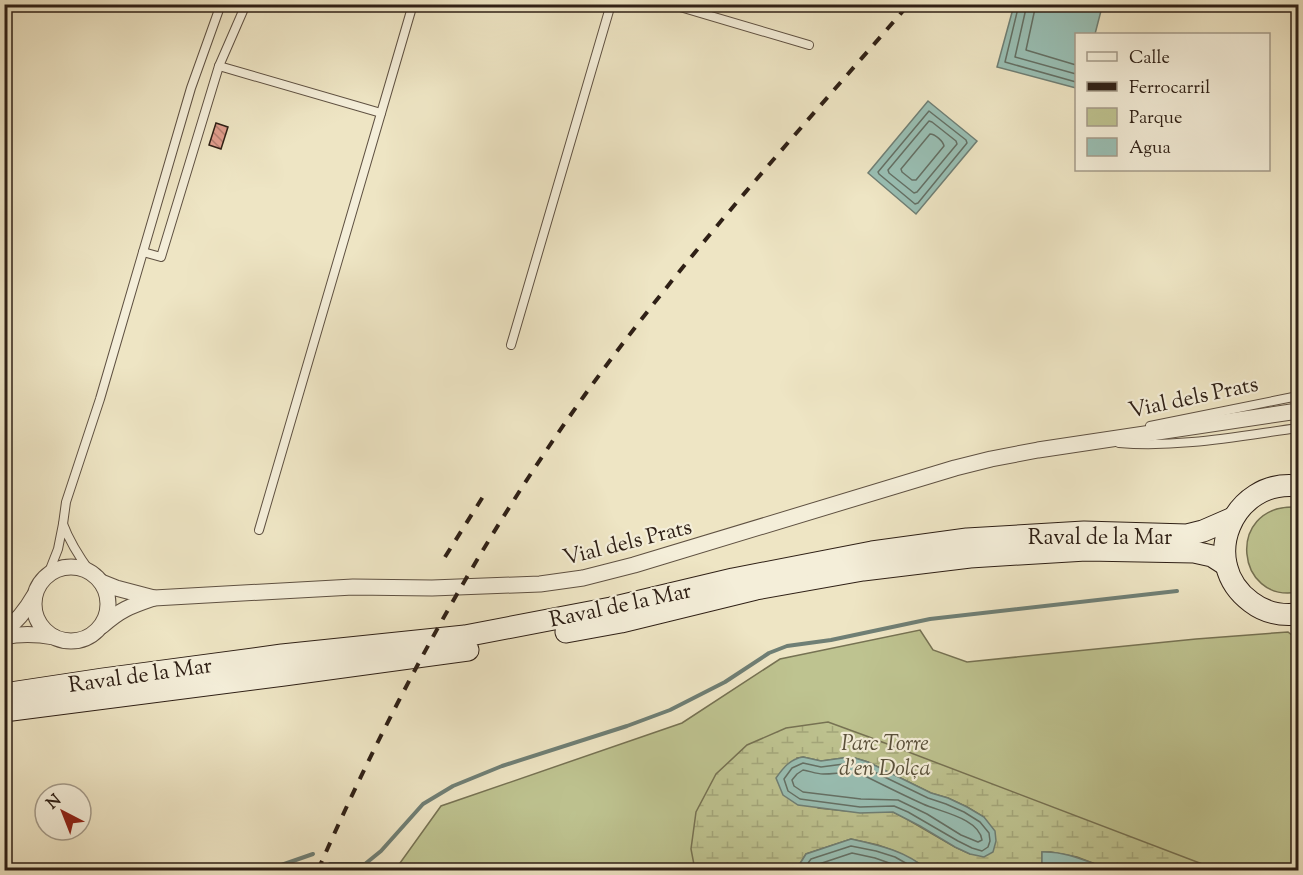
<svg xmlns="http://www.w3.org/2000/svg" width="1303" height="875" font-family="'Sorts Mill Goudy',serif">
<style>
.green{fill:#bec390;stroke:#767253;stroke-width:1.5}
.wetland{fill:url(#wetland-marsh);stroke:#767253;stroke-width:1.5;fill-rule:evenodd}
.water{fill:#99bfb4;stroke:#6f7f75;stroke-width:1.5}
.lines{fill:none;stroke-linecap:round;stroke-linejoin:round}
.shore{stroke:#647065;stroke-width:1.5}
.stream{stroke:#6f7f75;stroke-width:4}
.building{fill:url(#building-back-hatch);stroke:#2f2016;stroke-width:1.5}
.lane-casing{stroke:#5f5142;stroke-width:10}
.street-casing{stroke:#5f5142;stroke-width:17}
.secondary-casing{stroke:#2f2016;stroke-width:23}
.lane{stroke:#f4eed9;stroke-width:8}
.street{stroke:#f4eed9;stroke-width:15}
.secondary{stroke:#f4eed9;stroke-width:21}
.rail{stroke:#2f2016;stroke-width:4;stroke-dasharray:10 10;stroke-linecap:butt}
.labels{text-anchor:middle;stroke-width:4.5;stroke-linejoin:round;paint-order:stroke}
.street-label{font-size:22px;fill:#2f2016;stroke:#f4eed9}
.park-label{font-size:22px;font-style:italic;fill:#5a513b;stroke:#f4eed9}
</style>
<defs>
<pattern id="wetland-marsh" width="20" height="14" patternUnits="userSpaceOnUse" patternTransform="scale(1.5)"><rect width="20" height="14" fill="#bec390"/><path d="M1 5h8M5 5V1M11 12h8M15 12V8" fill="none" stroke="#a4a77b"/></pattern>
<pattern id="building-back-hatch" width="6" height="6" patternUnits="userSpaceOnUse" patternTransform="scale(1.5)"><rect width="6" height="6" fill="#e09d8d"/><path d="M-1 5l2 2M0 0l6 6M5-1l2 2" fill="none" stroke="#b68072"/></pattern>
</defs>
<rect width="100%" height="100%" fill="#eee5c4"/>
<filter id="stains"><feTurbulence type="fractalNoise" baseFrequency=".00333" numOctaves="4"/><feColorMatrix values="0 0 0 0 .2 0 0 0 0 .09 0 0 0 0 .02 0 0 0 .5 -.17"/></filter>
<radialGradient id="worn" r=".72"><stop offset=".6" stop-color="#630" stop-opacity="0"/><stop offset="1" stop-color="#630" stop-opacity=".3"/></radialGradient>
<g class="green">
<path d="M1294,507L1298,508V592C1236,604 1225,506 1294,507Z"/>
<path d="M920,630L933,650L967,662L1196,639L1288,632L1298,640V870H395L441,806L682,723L780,659Z"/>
</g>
<path class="wetland" d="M828,722L869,737L1218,870H1111L1077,857L1051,852H1042V863L1051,870H927L920,864L897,852L878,845L851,839L806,854L796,870H695L691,849L696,812L716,774L747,745L786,728ZM803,757L821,761L843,758H855L868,762L931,793L948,798L967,807L984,817L970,854L955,847L905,818L893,812L847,811L818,808L797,758Z"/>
<g class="water">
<path d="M1092,5L1102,7L1095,34H1076V88L997,67L1014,5Z"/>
<path d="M928,101L977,141L916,214L868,173Z"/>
<path d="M803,757L821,761L843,758H855L868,762L931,793L948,798L967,807L984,817L995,831L996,841L993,852L984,857L970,854L955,847L920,826L893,812L860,813L798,805L783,795L776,778C783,768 790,759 803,757Z"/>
<path d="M851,839C878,845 907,851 927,870H796L806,854Z"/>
<path d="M1042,852C1067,851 1088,862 1111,870H1051L1042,863Z"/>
</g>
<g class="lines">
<g class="shore">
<path d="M1019,4L1005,62L1076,82"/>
<path d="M1027,4L1015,57L1076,74"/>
<path d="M1036,4L1026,50L1076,65"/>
<path d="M929,111L966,140L967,143L918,203L915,204L879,174L878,172Z"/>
<path d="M929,121L932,122L956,141L957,144L917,192L914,193L889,173L888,170Z"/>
<path d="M930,134C935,134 943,141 944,146L916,180H912L902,172L901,169Z"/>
<path d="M803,763L821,767L844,764H854L866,768L928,798L946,804L964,812L980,822L989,833L990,841L988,847L982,851L972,848L958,841L908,812L894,806L860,807L800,799L788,791L784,779L792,768Z"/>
<path d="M803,770C810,771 816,774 823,774C839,774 847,770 863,775C883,785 903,795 923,804C940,812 979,818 982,840L978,842L961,835L927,814L898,800L861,799L803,792L794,786L792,780L797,774Z"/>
<path d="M803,870L811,859L851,846L876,851L895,857L918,870"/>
<path d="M812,870L816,865L852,853L875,858L892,864L904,870"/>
</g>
<g class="stream">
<path d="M330,864H365L381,851L423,804L453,786L502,766L627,726L670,710L725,682L769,653L787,646L831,640L930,619L1177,591"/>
<path d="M267,870L313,854"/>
</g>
</g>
<path class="building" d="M216,123L228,127L221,149L209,145Z"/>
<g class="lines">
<g class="lane-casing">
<g id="lane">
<path d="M670,4L809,45"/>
<path d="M219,66L381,113"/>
<path d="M143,252L161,257L219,66L246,4"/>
<path d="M511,345L611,4"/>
<path d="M1150,426L1298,396"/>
<path d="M1119,443C1179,448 1239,436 1298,428"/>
<path d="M63,524L66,502L100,399L191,88L221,4"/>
<path d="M259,530L413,4"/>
<path d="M47,577L58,549L63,524C70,543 80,558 91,573"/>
</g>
</g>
<g class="street-casing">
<g id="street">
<circle cx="71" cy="604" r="37"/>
<path d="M101,582L116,588L154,598C131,606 121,609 102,626"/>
<path d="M154,598L353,587L432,588L540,584L583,578L634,565L955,468L991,459L1038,450L1298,411"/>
<path d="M4,631C18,621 26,610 34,596"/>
<path d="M4,637C22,633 37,634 54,637"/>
</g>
</g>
<g class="secondary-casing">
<g id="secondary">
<path d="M1298,486C1233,478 1197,562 1251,602C1264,612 1281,616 1298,614"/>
<path d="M566,632L621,622L756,589L863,570L970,557L1086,550L1194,552L1212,556L1226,565"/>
<path d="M4,694L103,679L282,655L465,636L611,608L733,579L872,552L967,539L1084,532L1187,535L1203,531L1233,518"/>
<path d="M4,711L284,675L468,650"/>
</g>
</g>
<use href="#lane" class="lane"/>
<use href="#street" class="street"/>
<use href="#secondary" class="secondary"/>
<g class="rail">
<path d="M445,557L484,495"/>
<path d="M318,870C391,704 479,543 584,396C683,258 798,132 909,4"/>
</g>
</g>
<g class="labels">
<g class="street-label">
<text transform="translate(1193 396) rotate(-12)" y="8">Vial dels Prats</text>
<text x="1100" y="544">Raval de la Mar</text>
<text transform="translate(627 541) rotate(-14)" y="8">Vial dels Prats</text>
<text transform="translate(620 604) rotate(-12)" y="8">Raval de la Mar</text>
<text transform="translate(140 674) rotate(-8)" y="8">Raval de la Mar</text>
</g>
<g class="park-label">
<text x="885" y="750">Parc Torre<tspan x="885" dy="25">d'en Dolça</tspan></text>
</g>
</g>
<rect width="1303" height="875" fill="none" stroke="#eee5c4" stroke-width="24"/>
<rect x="6" y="6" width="1291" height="863" fill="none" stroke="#2f2016" stroke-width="3"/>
<rect x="12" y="12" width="1279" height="851" fill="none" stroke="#2f2016" stroke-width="1.5"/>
<rect x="1075" y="33" width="195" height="138" fill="#f4eed9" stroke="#a59c8b" stroke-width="1.5"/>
<rect x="1087" y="52" width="30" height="9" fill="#f4eed9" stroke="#a59c8b" stroke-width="1.5"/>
<text x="1129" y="63" font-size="18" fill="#2f2016">Calle</text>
<rect x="1087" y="82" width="30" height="9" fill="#2f2016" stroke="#a59c8b" stroke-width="1.5"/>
<text x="1129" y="93" font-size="18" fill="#2f2016">Ferrocarril</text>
<rect x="1087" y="108" width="30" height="18" fill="#bec390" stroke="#a59c8b" stroke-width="1.5"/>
<text x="1129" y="123" font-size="18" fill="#2f2016">Parque</text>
<rect x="1087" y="138" width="30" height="18" fill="#99bfb4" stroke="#a59c8b" stroke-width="1.5"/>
<text x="1129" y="153" font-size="18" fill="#2f2016">Agua</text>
<g transform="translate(63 812) rotate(318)"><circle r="28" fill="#f4eed9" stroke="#a59c8b" stroke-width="1.5"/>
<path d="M0-4.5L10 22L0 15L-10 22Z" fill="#8f2418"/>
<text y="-9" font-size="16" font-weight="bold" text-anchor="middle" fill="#2f2016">N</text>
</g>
<rect width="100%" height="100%" filter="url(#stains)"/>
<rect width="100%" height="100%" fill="url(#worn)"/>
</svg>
